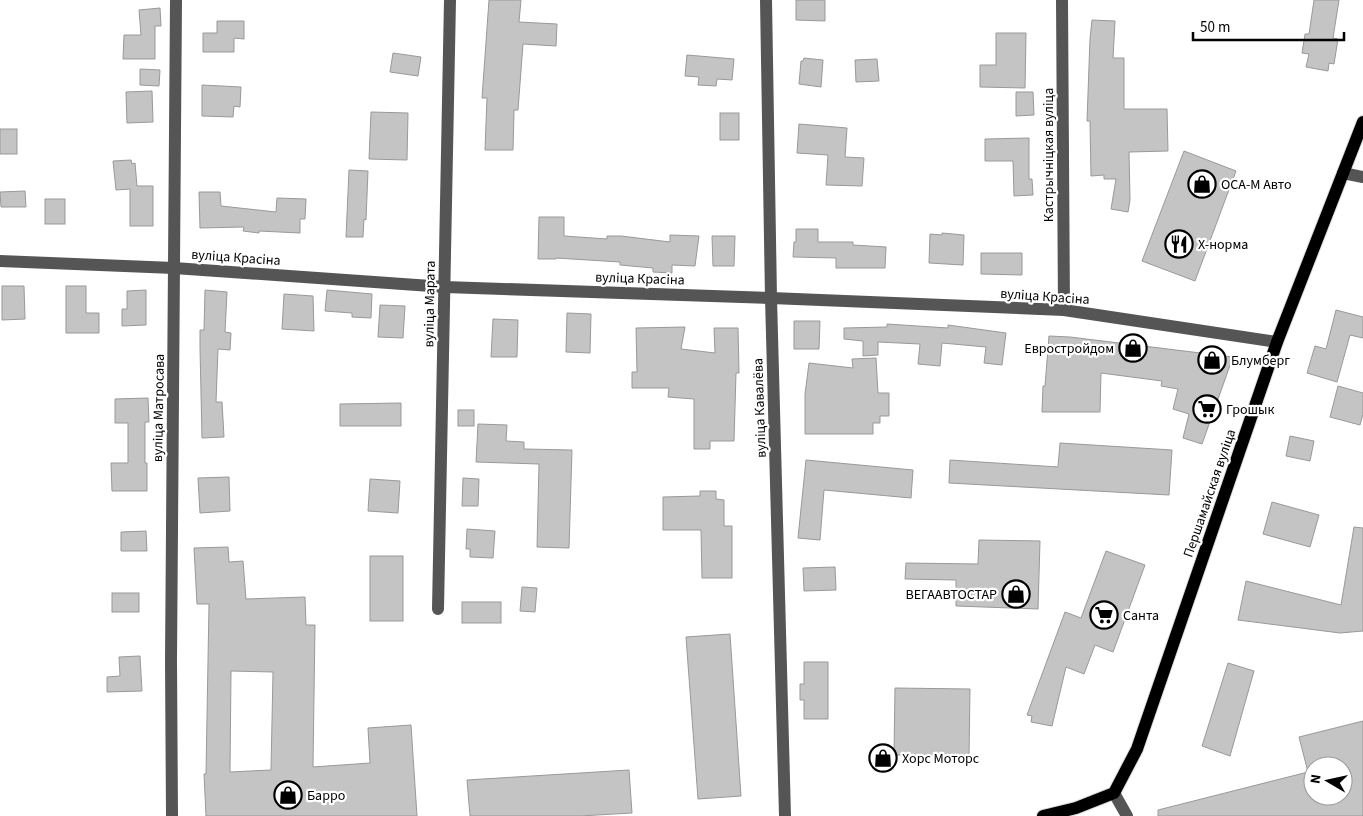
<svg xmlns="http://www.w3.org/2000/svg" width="1363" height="816" font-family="'Source Sans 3',sans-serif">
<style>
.building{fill:#c4c4c4;stroke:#999;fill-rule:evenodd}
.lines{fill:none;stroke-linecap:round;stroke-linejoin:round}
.major-casing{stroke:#dbdbdb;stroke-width:14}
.minor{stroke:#555;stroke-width:12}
.major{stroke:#000;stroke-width:12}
.labels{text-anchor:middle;stroke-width:4.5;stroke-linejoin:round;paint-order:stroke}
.street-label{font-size:14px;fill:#000;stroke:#fff}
.poi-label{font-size:14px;fill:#000;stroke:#fff;text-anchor:start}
</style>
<rect width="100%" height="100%" fill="#fff"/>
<g class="building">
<path d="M489,0H521L519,22L557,24L556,46L523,44L518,110H514L513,150H485L487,98H482Z"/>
<path d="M796,0H825V21L796,20Z"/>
<path d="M1314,0H1339L1333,38L1338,39L1334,64L1329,63L1328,71L1306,67L1309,54L1302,53L1305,34H1309Z"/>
<path d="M160,8L161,26H155V59H123L124,35H141L139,10Z"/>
<path d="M1092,20L1115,21L1113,58H1124V109H1167L1168,151L1129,152L1130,200L1128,212L1111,209L1116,179H1104V175L1091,176L1090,121H1087L1090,39Z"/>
<path d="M217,21H244V39L234,38V52H203V33H217Z"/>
<path d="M996,33H1026L1025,88L980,87V65H996Z"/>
<path d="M393,53L421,57L418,76L390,72Z"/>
<path d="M687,55L734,59L732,80L717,79L716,86L698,85L699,77L685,76Z"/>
<path d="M804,58L823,60L821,87L799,84L801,61H803Z"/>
<path d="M877,59L879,81L856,82L855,60Z"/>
<path d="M140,69L160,70L159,86L140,85Z"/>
<path d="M202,85L241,87L240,107L234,106L233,117L202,116Z"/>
<path d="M152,91L153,122L127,123L126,92Z"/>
<path d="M1016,92H1033L1034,115L1016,116Z"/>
<path d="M371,112L408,113L407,160L369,159Z"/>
<rect x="720" y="113" width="19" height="27"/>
<path d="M799,124L847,128L845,157L864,158L862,186L826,185L828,155L797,153Z"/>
<rect x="0" y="129" width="17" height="25"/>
<path d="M1029,138V179H1032L1033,195L1014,196L1013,161H985V139Z"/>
<path d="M1184,151L1236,171L1195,281L1142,261Z"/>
<path d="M131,160L132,164L135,163L137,186H153V226H130V189L116,190L113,161Z"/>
<path d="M349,170L368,171L366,220L364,219L363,237H346Z"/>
<path d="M25,191L26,207H1L0,192Z"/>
<path d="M199,192H220L221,206L276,212L277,198L306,199L305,219H300V233L259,231V233L243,231L244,227L200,228Z"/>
<rect x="45" y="199" width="20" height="25"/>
<path d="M539,217H564V236L607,239V236H621L670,242V235L699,236L695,266L672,265V273L653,272V268L620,265V262L556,258V259H538Z"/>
<path d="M796,229H818V242H853V245L886,247L885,268H836V258L793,257L794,242H796Z"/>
<path d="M942,233L964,235L963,265L929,263L930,234L942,235Z"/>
<path d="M712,236H735L734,266H713Z"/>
<path d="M981,253H1022V275L981,274Z"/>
<path d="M2,286H24L25,319L2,320Z"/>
<path d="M66,286H86V313H99V333H66Z"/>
<path d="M146,290V325L122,326V309H127V291Z"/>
<path d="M205,290L227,292L225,332L231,333L230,350L218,349L216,402H222L224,437L202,438L200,348V330H204Z"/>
<path d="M327,290L372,294L371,318L352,317V313L325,311Z"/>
<path d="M284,294L313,296L314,331L282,329Z"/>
<path d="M380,305L405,306L403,338L378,337Z"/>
<path d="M1336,310L1363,317V338L1350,335L1337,382L1307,373L1315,346L1326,349Z"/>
<path d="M567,313L591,314L590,353L566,352Z"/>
<path d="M493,319L518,320L517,357H491Z"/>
<path d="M794,321H820L819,349H794Z"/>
<path d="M887,324L948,328V325L1006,333L1002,365L984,363L986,347L942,343L940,366L918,364L920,344L878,342V355L863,356V341L844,339V328L887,327Z"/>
<path d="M685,327L681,349L715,353L714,328H738L739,373H736L734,441H710V449H694V399L668,397L669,388H632V372H637L636,328Z"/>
<path d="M1049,336L1070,337L1233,357L1202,444L1183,438L1189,414L1173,409L1178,389L1161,386L1162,381L1101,373L1100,412H1042L1043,386H1045Z"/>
<path d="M876,358L878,393H889V416H880V423H873V434H805V394L809,363L853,368L852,359Z"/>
<path d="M1338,386L1363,393V414L1360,425L1330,417Z"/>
<path d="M148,398L149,422H145V463H147V491H112L111,463H128V423H115V399Z"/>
<path d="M401,403V426H340V404Z"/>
<rect x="458" y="410" width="16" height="16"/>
<path d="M478,424L507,425L506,441L524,442V449L572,450L569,548L537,547L539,464L476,462Z"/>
<path d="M1290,436L1314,441L1310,461L1286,456Z"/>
<path d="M1060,443L1172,450L1169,495L949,483L950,460L1058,467Z"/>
<path d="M806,460L913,470L911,498L824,490L820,540L798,538Z"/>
<path d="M229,477L230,511L200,513L198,478Z"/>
<path d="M463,478L479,479L478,506H462Z"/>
<path d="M370,479L400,481L398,513L368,511Z"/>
<path d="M700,491H716V499L724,500V526H732V578H702L701,530H663V497L700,496Z"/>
<path d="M1272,502L1319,515L1310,547L1263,534Z"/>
<path d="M1354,527L1363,528V631L1340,633L1238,620L1246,581L1341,605Z"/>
<path d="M467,529L495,531L493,558L470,557V549H466Z"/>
<path d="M146,531L147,551H121V532Z"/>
<path d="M979,540L1040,541L1038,609L956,606V580L905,579L906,563L978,564Z"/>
<path d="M228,547L229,562L243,561L246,599L305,597L306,625H315L313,767L370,763L368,728L411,725L417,816H206L204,774H206L209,604H197L194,548ZM231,671L273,672L271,770L230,772Z"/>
<path d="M1106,551L1145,565L1113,652L1095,645L1084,674L1066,667L1052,726L1031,722L1032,716L1027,715L1065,612L1081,618Z"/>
<rect x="370" y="556" width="33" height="65"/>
<path d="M835,567L836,590L804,591L803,568Z"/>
<path d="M522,587L537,588L535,612L520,611Z"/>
<rect x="112" y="593" width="27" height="19"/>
<rect x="462" y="602" width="39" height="21"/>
<path d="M730,634L741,796L698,799L686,637Z"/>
<path d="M140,656L142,691L107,692V677L120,676L119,657Z"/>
<path d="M804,662H828V719H804V700H800V684H804Z"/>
<path d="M1228,663L1254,671L1230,756L1202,746Z"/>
<path d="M895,688L970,689L969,755H894Z"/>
<path d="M1363,721V816H1158V810L1308,772L1299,737ZM1313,766H1343V796H1313Z"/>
<path d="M629,770L632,813L580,816H470L467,780Z"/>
</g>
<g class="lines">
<g class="major-casing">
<path id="major" d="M1043,816L1076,808L1114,793L1137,749L1277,342L1363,122"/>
</g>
<g class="minor">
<path d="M766,0L771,298L785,816"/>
<path d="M1062,0L1064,310"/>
<path d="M1343,173L1363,177"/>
<path d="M0,261L174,268L445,287L771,298L1064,310L1277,342"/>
<path d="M438,609L450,0"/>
<path d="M1114,793L1127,816"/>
<path d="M172,816L171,661L176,0"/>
</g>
<use href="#major" class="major"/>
</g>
<defs>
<g id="shop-ring" transform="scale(1.4375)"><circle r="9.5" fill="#fff" stroke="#000" stroke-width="1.5"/><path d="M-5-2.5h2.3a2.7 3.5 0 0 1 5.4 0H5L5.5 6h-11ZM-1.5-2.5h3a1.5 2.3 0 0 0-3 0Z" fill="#000"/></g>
<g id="restaurant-ring" transform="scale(1.4375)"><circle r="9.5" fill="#fff" stroke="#000" stroke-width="1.5"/><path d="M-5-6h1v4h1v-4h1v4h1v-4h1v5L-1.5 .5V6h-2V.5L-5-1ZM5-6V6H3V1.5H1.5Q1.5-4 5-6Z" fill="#000"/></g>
<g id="supermarket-ring" transform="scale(1.4375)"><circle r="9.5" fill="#fff" stroke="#000" stroke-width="1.5"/><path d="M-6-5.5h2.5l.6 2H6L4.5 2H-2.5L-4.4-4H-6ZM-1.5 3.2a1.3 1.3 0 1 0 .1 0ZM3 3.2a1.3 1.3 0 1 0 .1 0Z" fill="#000"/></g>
</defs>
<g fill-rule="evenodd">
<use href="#shop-ring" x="1202" y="184"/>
<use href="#restaurant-ring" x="1179" y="244"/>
<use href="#shop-ring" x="1133" y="348"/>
<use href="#shop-ring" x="1212" y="360"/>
<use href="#supermarket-ring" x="1207" y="409"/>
<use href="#shop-ring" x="1016" y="594"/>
<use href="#supermarket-ring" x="1104" y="615"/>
<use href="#shop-ring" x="883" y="758"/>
<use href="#shop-ring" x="288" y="795"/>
</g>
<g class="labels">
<g class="street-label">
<text transform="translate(1048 155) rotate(-90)" y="5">Кастрычніцкая вуліца</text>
<text transform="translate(236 257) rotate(4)" y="5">вуліца Красіна</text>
<text transform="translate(640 278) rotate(2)" y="5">вуліца Красіна</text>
<text transform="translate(1045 296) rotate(4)" y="5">вуліца Красіна</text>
<text transform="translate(429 304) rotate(-89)" y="5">вуліца Марата</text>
<text transform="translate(158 408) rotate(-89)" y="5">вуліца Матросава</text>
<text transform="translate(759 408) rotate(-92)" y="5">вуліца Кавалёва</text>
<text transform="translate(1209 493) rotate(-71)" y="5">Першамайская вуліца</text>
</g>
<g class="poi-label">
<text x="1221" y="189">ОСА-М Авто</text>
<text x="1198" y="249">Х-норма</text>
<text x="1114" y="353" text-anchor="end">Евростройдом</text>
<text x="1231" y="365">Блумберг</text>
<text x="1226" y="414">Грошык</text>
<text x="997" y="599" text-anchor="end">ВЕГААВТОСТАР</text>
<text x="1123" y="620">Санта</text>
<text x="902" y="763">Хорс Моторс</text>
<text x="307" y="800">Барро</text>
</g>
</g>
<g transform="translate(1328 781) rotate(279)"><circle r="24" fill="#ffffff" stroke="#999999"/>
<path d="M0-4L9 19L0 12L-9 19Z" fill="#000000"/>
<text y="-8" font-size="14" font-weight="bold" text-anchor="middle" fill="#000000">N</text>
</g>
<path d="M1193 32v8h151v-8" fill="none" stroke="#000000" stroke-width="2.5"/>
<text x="1200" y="32" font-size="15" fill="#000000" stroke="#ffffff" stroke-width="4" paint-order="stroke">50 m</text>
</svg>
